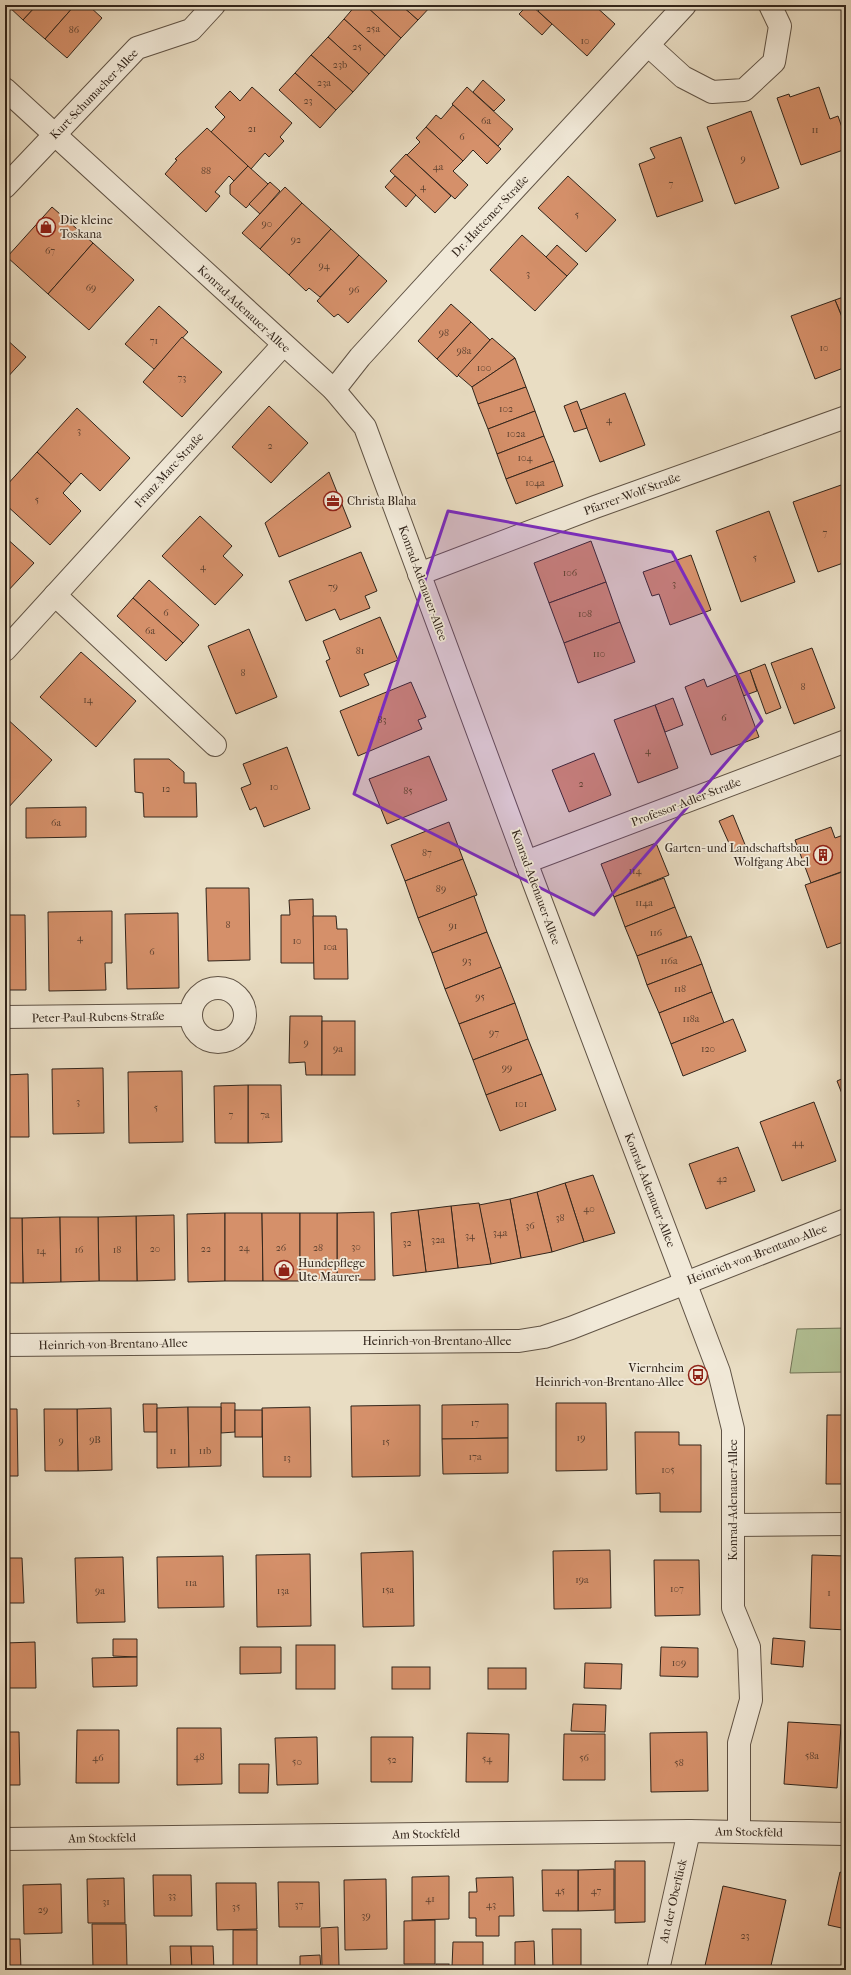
<svg xmlns="http://www.w3.org/2000/svg" width="851" height="1975" font-family="'IM FELL French Canon',serif">
<style>
.green{fill:#b3c296;stroke:#727458}
.building{fill:#d5906a;stroke:#32251b}
.lines{fill:none;stroke-linecap:round;stroke-linejoin:round}
.street-casing{stroke:#605345;stroke-width:24}
.street{stroke:#f1e9d8;stroke-width:22}
.marked{fill:#7b2cbf;fill-opacity:0.2;stroke:#7b2cbf;stroke-width:3;stroke-linejoin:round}
.labels{text-anchor:middle;stroke-width:3.5;stroke-linejoin:round;paint-order:stroke}
.number-label{font-size:10px;fill:#5b402f}
.street-label{font-size:12px;fill:#32251b;stroke:#f1e9d8}
.poi-label{font-size:12px;fill:#32251b;stroke:#f1e9d8;text-anchor:start}
</style>
<rect width="100%" height="100%" fill="#e9ddc3"/>
<filter id="stains"><feTurbulence type="fractalNoise" baseFrequency=".005" numOctaves="4"/><feColorMatrix values="0 0 0 0 .2 0 0 0 0 .09 0 0 0 0 .02 0 0 0 .5 -.17"/></filter>
<radialGradient id="worn" r=".72"><stop offset=".6" stop-color="#630" stop-opacity="0"/><stop offset="1" stop-color="#630" stop-opacity=".3"/></radialGradient>
<path class="green" d="M846,1328V1372L790,1373L797,1329Z"/>
<g class="building">
<path d="M7,5H37L23,20Z"/>
<path d="M37,5H75L45,39L23,20Z"/>
<path d="M75,5H88L102,18L67,58L45,39Z"/>
<path d="M356,5H365L401,38L385,56L344,19Z"/>
<path d="M365,5H401L418,20L401,38Z"/>
<path d="M401,5H432L418,20Z"/>
<path d="M528,5H531L552,24L542,35L519,14Z"/>
<path d="M543,5H594L615,24L587,56L538,11Z"/>
<path d="M344,19L385,56L369,74L328,37Z"/>
<path d="M328,37L369,74L353,92L311,55Z"/>
<path d="M311,55L353,92L336,110L295,73Z"/>
<path d="M295,73L336,110L320,128L279,90Z"/>
<path d="M483,80L505,100L494,111L473,92Z"/>
<path d="M252,87L292,123L280,137L284,141L269,157L265,153L251,169L211,132L225,117L215,107L230,91L240,101Z"/>
<path d="M467,87L513,129L498,146L452,104Z"/>
<path d="M819,87L830,119L838,116L846,139V149L801,165L777,98L789,94L790,97Z"/>
<path d="M453,105L501,149L487,164L473,150L463,161L426,127L436,115L441,119Z"/>
<path d="M751,111L779,188L735,204L707,127Z"/>
<path d="M426,127L463,161L453,171L468,185L455,199L407,155L420,142L416,138Z"/>
<path d="M207,128L248,166L234,181L229,176L215,192L220,196L206,212L165,174L177,160L175,159Z"/>
<path d="M681,137L703,201L657,217L639,164L655,158L650,148Z"/>
<path d="M406,154L451,196L435,213L390,171Z"/>
<path d="M248,166L268,184L246,208L230,194V185Z"/>
<path d="M395,176L416,195L406,207L385,187Z"/>
<path d="M568,176L616,220L586,252L538,208Z"/>
<path d="M270,182L280,191L260,214L249,204Z"/>
<path d="M285,187L302,203L260,249L242,233Z"/>
<path d="M302,203L331,229L289,275L260,249Z"/>
<path d="M52,207L93,243L48,294L7,257Z"/>
<path d="M331,229L359,255L320,297L309,288L306,291L289,275Z"/>
<path d="M522,235L567,276L535,311L490,270Z"/>
<path d="M93,243L134,280L89,330L48,294Z"/>
<path d="M557,245L578,264L567,276L546,257Z"/>
<path d="M359,255L387,281L348,323L338,314L334,317L317,301Z"/>
<path d="M846,296V326L835,300Z"/>
<path d="M835,300L846,327V367L815,379L791,316Z"/>
<path d="M451,304L471,322L437,359L418,341Z"/>
<path d="M159,306L188,332L154,369L125,344Z"/>
<path d="M471,322L490,340L457,377L437,359Z"/>
<path d="M182,337L222,372L182,417L143,382Z"/>
<path d="M5,338L26,357L5,380Z"/>
<path d="M492,338L515,358L472,387L458,375Z"/>
<path d="M515,358L526,387L478,404L472,387Z"/>
<path d="M526,387L535,411L488,429L478,404Z"/>
<path d="M625,393L645,445L600,462L580,410Z"/>
<path d="M577,401L587,428L574,432L564,406Z"/>
<path d="M269,406L308,443L271,483L232,447Z"/>
<path d="M77,408L130,458L100,491L81,473L71,484L37,452Z"/>
<path d="M535,411L544,436L497,454L488,429Z"/>
<path d="M544,436L554,461L506,479L497,454Z"/>
<path d="M37,452L71,484L63,493L81,511L50,545L5,504V487Z"/>
<path d="M554,461L563,486L516,504L506,479Z"/>
<path d="M329,472L351,527L279,557L265,523Z"/>
<path d="M844,484L846,490V562L818,572L793,502Z"/>
<path d="M769,511L795,582L741,602L716,531Z"/>
<path d="M200,516L232,546L223,556L243,575L215,605L162,556Z"/>
<path d="M5,537L34,563L5,594Z"/>
<path d="M591,541L606,582L549,603L534,563Z"/>
<path d="M361,552L377,591L365,596L370,608L340,620L335,609L306,621L289,581Z"/>
<path d="M691,555L711,610L670,625L659,594L652,596L643,572Z"/>
<path d="M149,580L199,625L183,643L133,598Z"/>
<path d="M606,582L620,622L564,643L549,603Z"/>
<path d="M133,598L183,643L166,661L117,616Z"/>
<path d="M380,617L398,660L364,674L369,685L340,697L326,661L330,659L323,641Z"/>
<path d="M620,622L635,662L578,683L564,643Z"/>
<path d="M249,629L277,697L236,714L208,646Z"/>
<path d="M812,648L835,708L794,724L771,663Z"/>
<path d="M81,652L136,701L96,747L40,697Z"/>
<path d="M765,664L781,708L766,714L750,670Z"/>
<path d="M750,670L757,691L743,696L736,675Z"/>
<path d="M736,675L759,737L711,755L685,687L704,679L707,687Z"/>
<path d="M411,682L426,717L418,720L422,729L358,756L340,711Z"/>
<path d="M673,698L683,725L665,732L655,705Z"/>
<path d="M655,705L678,768L638,783L614,720Z"/>
<path d="M5,717L52,760L7,809L5,807Z"/>
<path d="M287,747L310,809L264,827L256,807L250,810L241,788L251,784L243,764Z"/>
<path d="M594,753L611,795L569,812L552,770Z"/>
<path d="M429,756L447,800L387,824L369,779Z"/>
<path d="M134,759H169L184,772V783H196L197,817H144L143,793L135,792Z"/>
<path d="M86,807V837L26,838V808Z"/>
<path d="M733,815L746,847L733,852L719,821Z"/>
<path d="M449,822L463,859L405,881L391,845Z"/>
<path d="M831,827L835,838L846,834V870L811,883L795,840Z"/>
<path d="M656,843L669,875L614,897L601,864Z"/>
<path d="M463,859L477,895L418,918L405,881Z"/>
<path d="M845,871L846,887L842,888L846,899V941L827,948L805,885Z"/>
<path d="M664,878L675,907L625,927L614,897Z"/>
<path d="M206,888H249L250,960L208,961Z"/>
<path d="M474,896L487,932L432,953L418,918Z"/>
<path d="M313,899L314,963H281V915H290L289,900Z"/>
<path d="M675,907L687,937L637,956L625,927Z"/>
<path d="M112,911V963H105L106,990L49,991L48,912Z"/>
<path d="M178,913L179,988L127,989L125,914Z"/>
<path d="M5,915H25L26,990H5Z"/>
<path d="M313,916H336L337,929H347L348,979H314Z"/>
<path d="M487,932L501,967L445,989L432,953Z"/>
<path d="M691,936L702,964L647,985L637,956Z"/>
<path d="M702,964L712,992L659,1013L647,985Z"/>
<path d="M501,967L515,1003L459,1024L445,989Z"/>
<path d="M712,992L724,1023L671,1044L659,1013Z"/>
<path d="M515,1003L528,1039L473,1060L459,1024Z"/>
<path d="M290,1016H322V1075H306L305,1062L289,1063Z"/>
<path d="M733,1019L746,1051L683,1076L671,1044Z"/>
<rect x="322" y="1021" width="33" height="54"/>
<path d="M528,1039L542,1074L486,1095L473,1060Z"/>
<path d="M103,1068L104,1133L53,1134L52,1069Z"/>
<path d="M182,1071L183,1142L129,1143L128,1072Z"/>
<path d="M28,1074L29,1137H5V1075Z"/>
<path d="M542,1074L556,1110L500,1131L486,1095Z"/>
<path d="M846,1077V1104L837,1081Z"/>
<path d="M248,1085H281L282,1142L248,1143Z"/>
<path d="M248,1085V1143H215L214,1086Z"/>
<path d="M814,1102L836,1161L782,1181L760,1122Z"/>
<path d="M738,1147L755,1191L706,1209L689,1164Z"/>
<path d="M593,1175L615,1233L584,1242L565,1183Z"/>
<path d="M565,1183L584,1242L552,1252L537,1192Z"/>
<path d="M537,1192L552,1252L521,1258L510,1199Z"/>
<path d="M510,1199L521,1258L491,1264L479,1205Z"/>
<path d="M479,1203L491,1264L458,1268L451,1206Z"/>
<path d="M451,1206L458,1268L426,1272L418,1210Z"/>
<path d="M418,1210L426,1272L393,1276L391,1213Z"/>
<path d="M374,1212L375,1280H337V1213Z"/>
<path d="M225,1213V1281L188,1282L187,1214Z"/>
<path d="M225,1213H262L263,1281H225Z"/>
<path d="M262,1213H300V1281H263Z"/>
<path d="M300,1213H337V1280L300,1281Z"/>
<path d="M174,1215L175,1280L137,1281L136,1216Z"/>
<path d="M136,1216L137,1281H99L98,1217Z"/>
<path d="M60,1217L61,1282L23,1283L22,1218Z"/>
<path d="M60,1217H98L99,1281L61,1282Z"/>
<path d="M5,1218H22L23,1283H5Z"/>
<path d="M221,1403H235V1432L221,1433Z"/>
<path d="M556,1403H606L607,1470L556,1471Z"/>
<path d="M143,1404H157V1432H144Z"/>
<path d="M508,1404V1438L442,1439V1405Z"/>
<path d="M420,1405V1476L352,1477L351,1406Z"/>
<path d="M188,1407L189,1467L157,1468V1408Z"/>
<path d="M188,1407H221V1466L189,1467Z"/>
<path d="M310,1407L311,1477H263L262,1408Z"/>
<path d="M111,1408L112,1470L78,1471L77,1409Z"/>
<path d="M5,1409H17L18,1476H5Z"/>
<path d="M44,1409H77L78,1471H45Z"/>
<rect x="235" y="1410" width="27" height="27"/>
<path d="M827,1415H846V1484H826Z"/>
<path d="M635,1432H679V1445H701V1512H660V1493L636,1494Z"/>
<path d="M508,1438V1473L443,1474L442,1439Z"/>
<path d="M610,1550L611,1608L554,1609L553,1551Z"/>
<path d="M413,1551L414,1626L363,1627L361,1553Z"/>
<path d="M310,1554L311,1626L257,1627L256,1555Z"/>
<path d="M812,1555L846,1556V1630L810,1628Z"/>
<path d="M223,1556L224,1607L158,1608L157,1557Z"/>
<path d="M123,1557L125,1622L77,1623L75,1558Z"/>
<path d="M5,1558H22L24,1603H5Z"/>
<path d="M654,1560H699L700,1615L655,1616Z"/>
<path d="M773,1638L805,1641L803,1667L771,1664Z"/>
<path d="M113,1639H137V1657L113,1656Z"/>
<path d="M35,1642L36,1688H5V1643Z"/>
<rect x="296" y="1645" width="39" height="44"/>
<path d="M240,1647H281V1673L240,1674Z"/>
<path d="M661,1647L698,1648V1677L660,1676Z"/>
<path d="M137,1657V1686L93,1687L92,1658Z"/>
<path d="M585,1663L622,1664L621,1689L584,1688Z"/>
<rect x="392" y="1667" width="38" height="22"/>
<rect x="488" y="1668" width="38" height="21"/>
<path d="M573,1704L606,1705L605,1732L571,1731Z"/>
<path d="M788,1722L841,1725L837,1788L784,1784Z"/>
<path d="M177,1728H221L222,1784L177,1785Z"/>
<path d="M77,1730H119V1783H76Z"/>
<path d="M5,1732H19L20,1785H5Z"/>
<path d="M707,1732L708,1791L651,1792L650,1733Z"/>
<path d="M467,1733L509,1734L508,1782H466Z"/>
<path d="M564,1734H605V1780H563Z"/>
<path d="M317,1737L318,1784L277,1785L275,1738Z"/>
<path d="M371,1737H413L412,1782H371Z"/>
<path d="M239,1764H269L268,1793H239Z"/>
<path d="M615,1861H645V1922L615,1923Z"/>
<path d="M614,1869V1910L578,1911V1870Z"/>
<path d="M542,1870H578V1911H543Z"/>
<path d="M840,1872L846,1874V1929L828,1925Z"/>
<path d="M153,1875H191L192,1916H154Z"/>
<path d="M449,1876V1919L412,1920V1877Z"/>
<path d="M513,1877L514,1916H499V1936H476V1918H469V1892H477L476,1878Z"/>
<path d="M124,1878L125,1923H88L87,1879Z"/>
<path d="M386,1879L387,1949L345,1950L344,1880Z"/>
<path d="M278,1882H319L320,1927H279Z"/>
<path d="M216,1883H256L257,1929L217,1930Z"/>
<path d="M61,1884L62,1933L24,1934L23,1885Z"/>
<path d="M723,1886L786,1900L770,1970H704Z"/>
<path d="M435,1920V1964H404V1921Z"/>
<path d="M92,1924H126L127,1967L93,1968Z"/>
<path d="M338,1927L339,1966L322,1967L321,1928Z"/>
<path d="M552,1929H581V1970H553Z"/>
<path d="M233,1930H257V1970L233,1969Z"/>
<path d="M5,1939H20L21,1970H5Z"/>
<path d="M534,1941L535,1970H515V1942Z"/>
<path d="M453,1942H483V1968L452,1967Z"/>
<path d="M170,1946H191L192,1970H171Z"/>
<path d="M191,1946H213L214,1970H192Z"/>
<path d="M320,1955L321,1970H300V1956Z"/>
<rect x="436" y="1964" width="13" height="6"/>
<rect x="88" y="1968" width="27" height="2"/>
</g>
<g class="lines">
<g class="street-casing">
<g id="street">
<path d="M649,46L683,77L712,92L744,90L774,62L780,26L770,5"/>
<path d="M5,89L334,390L365,427L526,862L719,1372L733,1429V1608L749,1647L751,1700L739,1743V1831"/>
<path d="M5,187L137,48L191,30L214,5"/>
<path d="M334,390L360,357L447,262L685,5"/>
<path d="M419,574L595,507L846,417"/>
<path d="M55,595L215,745"/>
<path d="M5,650L283,345"/>
<path d="M526,862L846,741"/>
<circle cx="218" cy="1015" r="27"/>
<path d="M5,1017L191,1015"/>
<path d="M5,1345L519,1341L544,1337L571,1328L846,1220"/>
<path d="M733,1525L846,1524"/>
<path d="M5,1839L689,1831L846,1834"/>
<path d="M658,1970L689,1831"/>
</g>
</g>
<use href="#street" class="street"/>
</g>
<path class="marked" d="M448,511L672,552L762,721L594,915L354,794Z"/>
<defs>
<g id="shop-ring" transform="scale(1)"><circle r="9.5" fill="#f1e9d8" stroke="#8f2418" stroke-width="1.5"/><path d="M-5-2.5h2.3a2.7 3.5 0 0 1 5.4 0H5L5.5 6h-11ZM-1.5-2.5h3a1.5 2.3 0 0 0-3 0Z" fill="#8f2418"/></g>
<g id="office-ring" transform="scale(1)"><circle r="9.5" fill="#f1e9d8" stroke="#8f2418" stroke-width="1.5"/><path d="M-6-3h4V-5.5h4V-3h4V5H-6ZM-1-4.5V-3h2v-1.5ZM-6 0V1H6V0Z" fill="#8f2418"/></g>
<g id="building-ring" transform="scale(1)"><circle r="9.5" fill="#f1e9d8" stroke="#8f2418" stroke-width="1.5"/><path d="M-4-6H4V6H1V3H-1V6H-4ZM-2.5-4.3h1.7v1.8h-1.7ZM.8-4.3h1.7v1.8H.8ZM-2.5-1h1.7V.8h-1.7ZM.8-1h1.7V.8H.8Z" fill="#8f2418"/></g>
<g id="bus-ring" transform="scale(1)"><circle r="9.5" fill="#f1e9d8" stroke="#8f2418" stroke-width="1.5"/><path d="M-5-6H5V4H4V6H2V4H-2V6H-4V4H-5ZM-3.5-4V0h7V-4ZM-3.5 1.2v1.5H-2V1.2ZM2 1.2v1.5H3.5V1.2Z" fill="#8f2418"/></g>
</defs>
<g fill-rule="evenodd">
<use href="#shop-ring" x="46" y="227"/>
<use href="#office-ring" x="333" y="501"/>
<use href="#building-ring" x="823" y="855"/>
<use href="#shop-ring" x="284" y="1270"/>
<use href="#bus-ring" x="698" y="1375"/>
</g>
<g class="labels">
<g class="number-label">
<text x="373" y="32">25a</text>
<text x="74" y="33">86</text>
<text x="585" y="44">10</text>
<text x="357" y="50">25</text>
<text x="340" y="68">23b</text>
<text x="324" y="86">23a</text>
<text x="308" y="104">23</text>
<text x="486" y="124">6a</text>
<text x="252" y="132">21</text>
<text x="815" y="133">11</text>
<text x="462" y="140">6</text>
<text x="743" y="162">9</text>
<text x="438" y="170">4a</text>
<text x="206" y="174">88</text>
<text x="671" y="187">7</text>
<text x="423" y="190">4</text>
<text x="577" y="218">5</text>
<text x="267" y="227">90</text>
<text x="296" y="243">92</text>
<text x="50" y="254">67</text>
<text x="324" y="269">94</text>
<text x="528" y="277">3</text>
<text x="91" y="291">69</text>
<text x="354" y="293">96</text>
<text x="444" y="336">98</text>
<text x="154" y="344">71</text>
<text x="824" y="351">10</text>
<text x="464" y="354">98a</text>
<text x="484" y="371">100</text>
<text x="182" y="381">73</text>
<text x="506" y="412">102</text>
<text x="609" y="423">4</text>
<text x="79" y="434">3</text>
<text x="516" y="437">102a</text>
<text x="270" y="449">2</text>
<text x="525" y="461">104</text>
<text x="535" y="486">104a</text>
<text x="37" y="503">5</text>
<text x="825" y="536">7</text>
<text x="755" y="561">5</text>
<text x="203" y="570">4</text>
<text x="570" y="576">106</text>
<text x="674" y="587">3</text>
<text x="333" y="590">79</text>
<text x="166" y="616">6</text>
<text x="585" y="617">108</text>
<text x="150" y="634">6a</text>
<text x="360" y="654">81</text>
<text x="599" y="657">110</text>
<text x="243" y="676">8</text>
<text x="803" y="690">8</text>
<text x="88" y="703">14</text>
<text x="724" y="721">6</text>
<text x="382" y="723">83</text>
<text x="648" y="754">4</text>
<text x="581" y="787">2</text>
<text x="274" y="790">10</text>
<text x="166" y="792">12</text>
<text x="408" y="794">85</text>
<text x="56" y="826">6a</text>
<text x="427" y="856">87</text>
<text x="635" y="874">114</text>
<text x="441" y="892">89</text>
<text x="644" y="906">114a</text>
<text x="228" y="928">8</text>
<text x="453" y="929">91</text>
<text x="656" y="936">116</text>
<text x="80" y="941">4</text>
<text x="297" y="944">10</text>
<text x="330" y="950">10a</text>
<text x="152" y="955">6</text>
<text x="467" y="964">93</text>
<text x="669" y="964">116a</text>
<text x="680" y="992">118</text>
<text x="480" y="1000">95</text>
<text x="691" y="1022">118a</text>
<text x="494" y="1036">97</text>
<text x="306" y="1046">9</text>
<text x="338" y="1052">9a</text>
<text x="708" y="1052">120</text>
<text x="507" y="1071">99</text>
<text x="78" y="1105">3</text>
<text x="521" y="1107">101</text>
<text x="156" y="1111">5</text>
<text x="231" y="1118">7</text>
<text x="265" y="1118">7a</text>
<text x="798" y="1146">44</text>
<text x="722" y="1182">42</text>
<text x="589" y="1212">40</text>
<text x="560" y="1221">38</text>
<text x="530" y="1229">36</text>
<text x="500" y="1236">34a</text>
<text x="470" y="1239">34</text>
<text x="438" y="1243">32a</text>
<text x="407" y="1246">32</text>
<text x="356" y="1250">30</text>
<text x="244" y="1251">24</text>
<text x="281" y="1251">26</text>
<text x="318" y="1251">28</text>
<text x="155" y="1252">20</text>
<text x="206" y="1252">22</text>
<text x="79" y="1253">16</text>
<text x="117" y="1253">18</text>
<text x="41" y="1254">14</text>
<text x="475" y="1426">17</text>
<text x="581" y="1441">19</text>
<text x="95" y="1443">9B</text>
<text x="61" y="1444">9</text>
<text x="386" y="1445">15</text>
<text x="173" y="1454">11</text>
<text x="205" y="1454">11b</text>
<text x="475" y="1460">17a</text>
<text x="287" y="1461">13</text>
<text x="668" y="1473">105</text>
<text x="582" y="1583">19a</text>
<text x="191" y="1586">11a</text>
<text x="677" y="1592">107</text>
<text x="388" y="1593">15a</text>
<text x="100" y="1594">9a</text>
<text x="283" y="1594">13a</text>
<text x="829" y="1596">1</text>
<text x="679" y="1666">109</text>
<text x="812" y="1759">58a</text>
<text x="199" y="1760">48</text>
<text x="98" y="1761">46</text>
<text x="584" y="1761">56</text>
<text x="487" y="1762">54</text>
<text x="392" y="1763">52</text>
<text x="297" y="1765">50</text>
<text x="679" y="1766">58</text>
<text x="560" y="1894">45</text>
<text x="596" y="1894">47</text>
<text x="172" y="1899">33</text>
<text x="430" y="1902">41</text>
<text x="106" y="1905">31</text>
<text x="299" y="1908">37</text>
<text x="491" y="1908">43</text>
<text x="236" y="1910">35</text>
<text x="43" y="1913">29</text>
<text x="366" y="1919">39</text>
<text x="745" y="1939">23</text>
</g>
<g class="street-label">
<text transform="translate(94 94) rotate(-46)" y="4">Kurt-Schumacher-Allee</text>
<text transform="translate(490 216) rotate(-47)" y="4">Dr.-Hattemer-Straße</text>
<text transform="translate(244 309) rotate(43)" y="4">Konrad-Adenauer-Allee</text>
<text transform="translate(169 470) rotate(-48)" y="4">Franz-Marc-Straße</text>
<text transform="translate(632 494) rotate(-20)" y="4">Pfarrer-Wolf-Straße</text>
<text transform="translate(423 583) rotate(70)" y="4">Konrad-Adenauer-Allee</text>
<text transform="translate(686 802) rotate(-21)" y="4">Professor-Adler-Straße</text>
<text transform="translate(536 887) rotate(70)" y="4">Konrad-Adenauer-Allee</text>
<text transform="translate(98 1017) rotate(-1)" y="4">Peter-Paul-Rubens-Straße</text>
<text transform="translate(650 1190) rotate(69)" y="4">Konrad-Adenauer-Allee</text>
<text transform="translate(757 1254) rotate(-21)" y="4">Heinrich-von-Brentano-Allee</text>
<text x="437" y="1345">Heinrich-von-Brentano-Allee</text>
<text transform="translate(113 1344) rotate(-1)" y="4">Heinrich-von-Brentano-Allee</text>
<text transform="translate(733 1500) rotate(-90)" y="4">Konrad-Adenauer-Allee</text>
<text transform="translate(749 1832) rotate(1)" y="4">Am Stockfeld</text>
<text transform="translate(426 1834) rotate(-1)" y="4">Am Stockfeld</text>
<text transform="translate(102 1838) rotate(-1)" y="4">Am Stockfeld</text>
<text transform="translate(673 1901) rotate(-77)" y="4">An der Oberlück</text>
</g>
<g class="poi-label">
<text x="60" y="224">Die kleine<tspan x="60" dy="14">Toskana</tspan></text>
<text x="347" y="505">Christa Blaha</text>
<text x="809" y="852" text-anchor="end">Garten- und Landschaftsbau<tspan x="809" dy="14">Wolfgang Abel</tspan></text>
<text x="298" y="1267">Hundepflege<tspan x="298" dy="14">Ute Maurer</tspan></text>
<text x="684" y="1372" text-anchor="end">Viernheim<tspan x="684" dy="14">Heinrich-von-Brentano-Allee</tspan></text>
</g>
</g>
<rect width="851" height="1975" fill="none" stroke="#e9ddc3" stroke-width="20"/>
<rect x="6" y="6" width="839" height="1963" fill="none" stroke="#32251b" stroke-width="2"/>
<rect x="10" y="10" width="831" height="1955" fill="none" stroke="#32251b"/>
<rect width="100%" height="100%" filter="url(#stains)"/>
<rect width="100%" height="100%" fill="url(#worn)"/>
</svg>
